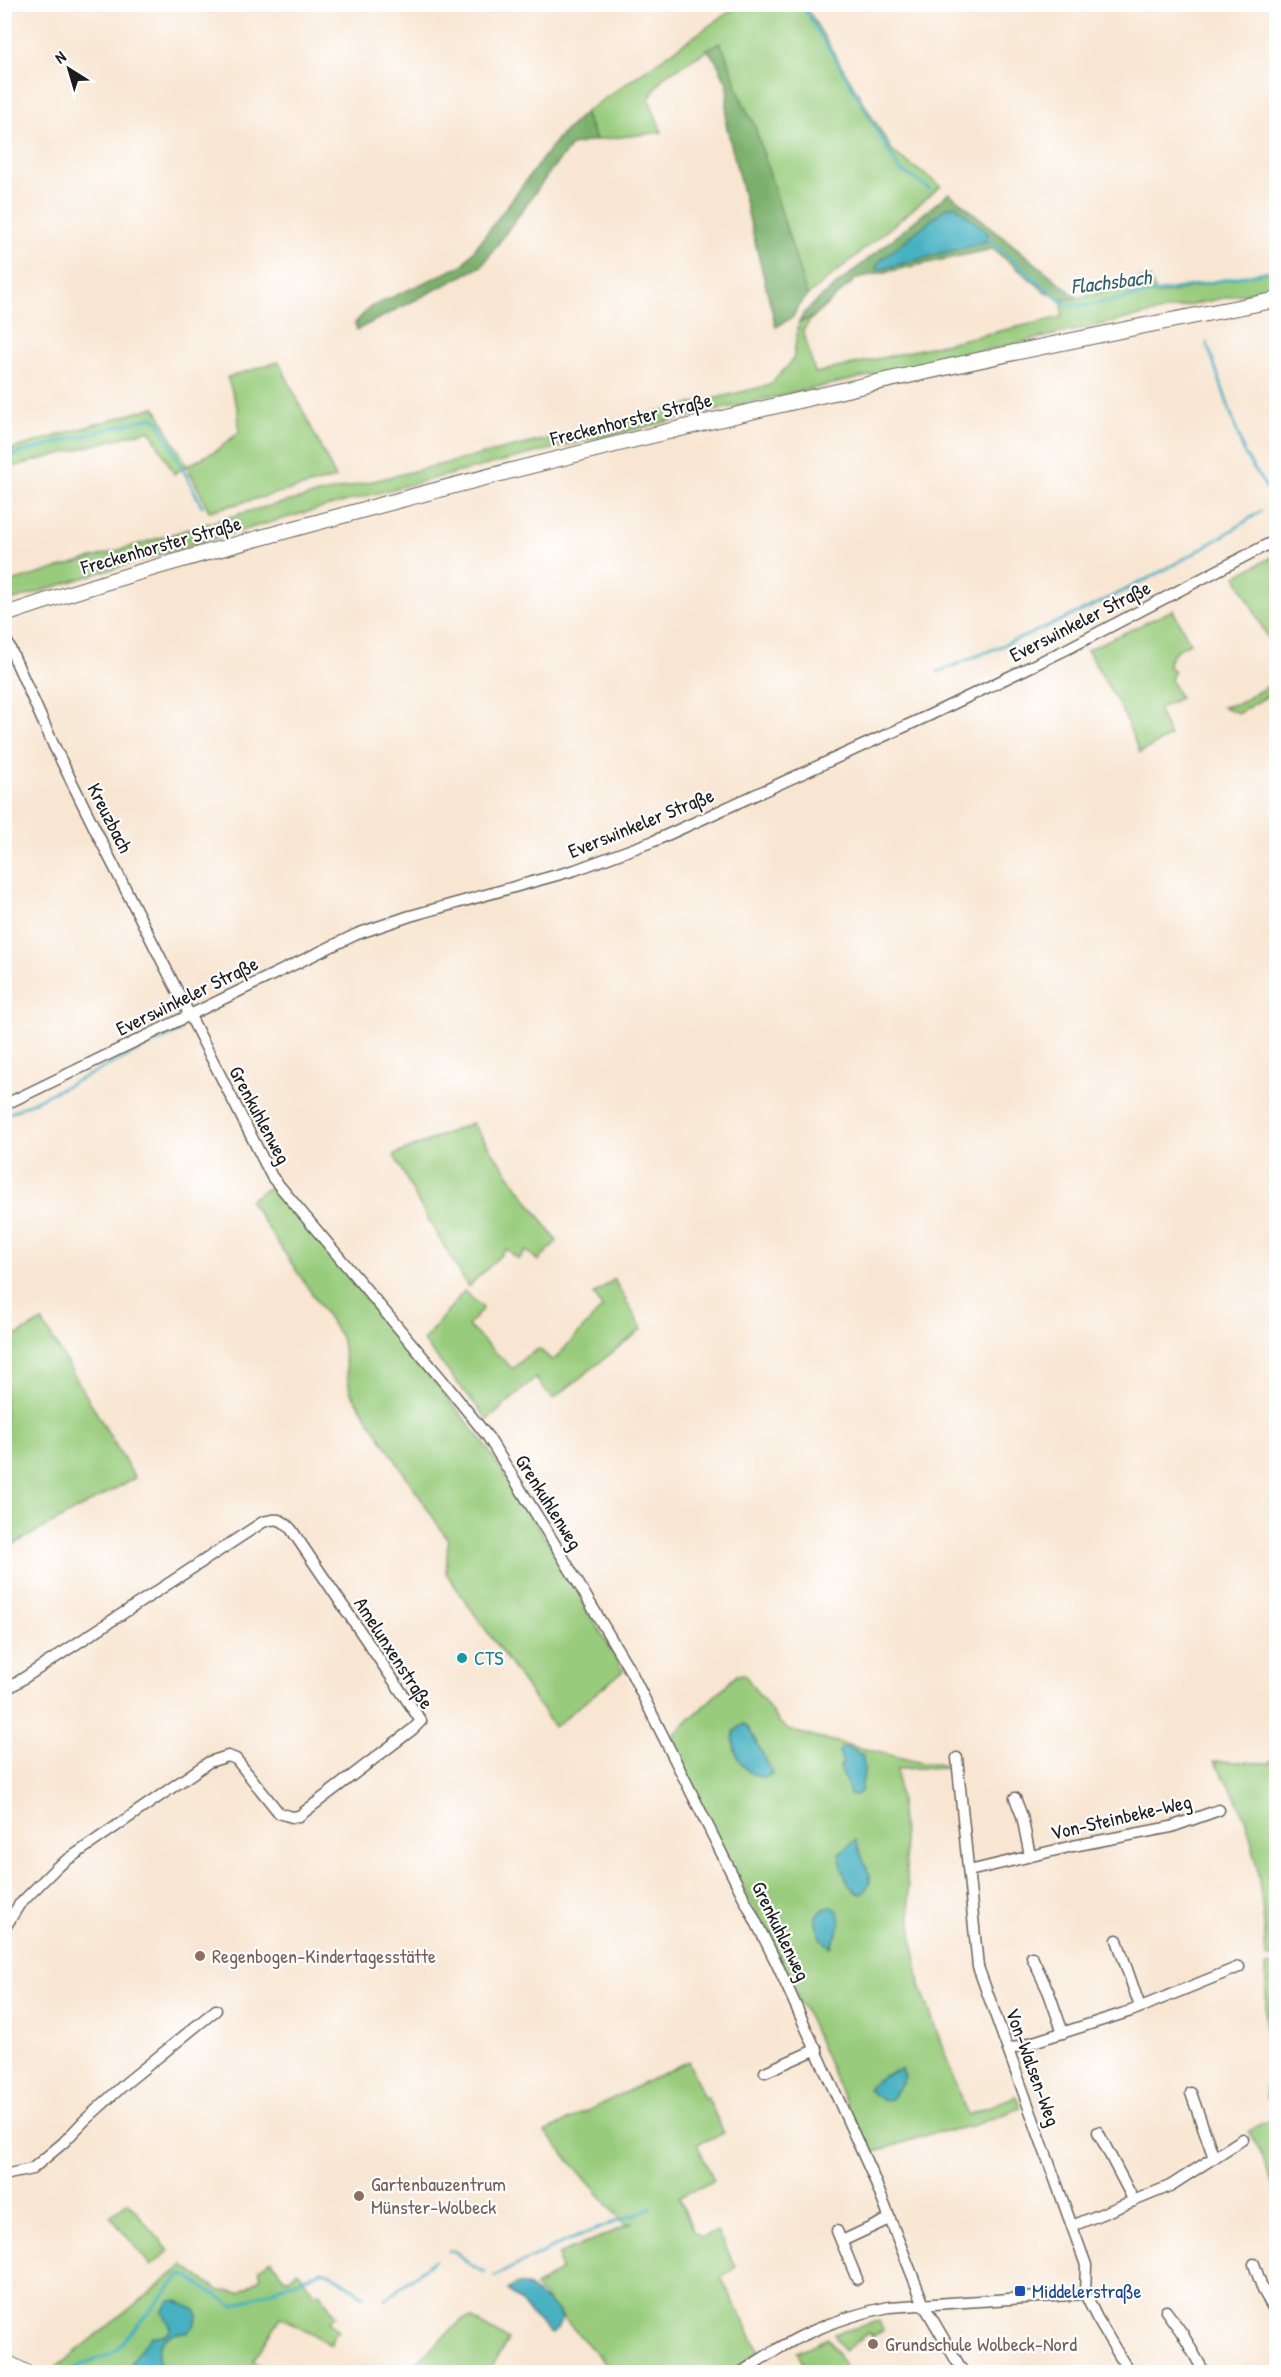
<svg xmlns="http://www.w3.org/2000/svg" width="1281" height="2377" font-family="'Patrick Hand',sans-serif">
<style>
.green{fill:#98cc7c;stroke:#5a744c;stroke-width:1.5;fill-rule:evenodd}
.forest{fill:#7ab06c;stroke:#4b6644;stroke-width:1.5}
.water{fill:#44b1c1;stroke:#30666e;stroke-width:1.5}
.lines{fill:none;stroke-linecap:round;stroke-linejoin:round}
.stream{stroke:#44b1c1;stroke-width:3}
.street-casing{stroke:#69635c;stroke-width:13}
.secondary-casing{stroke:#69635c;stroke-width:17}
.street{stroke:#fff;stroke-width:10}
.secondary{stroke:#fff;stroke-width:15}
.culture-dot{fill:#0f9aa8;stroke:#fff;stroke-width:2}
.education-dot{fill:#8d6e63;stroke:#fff;stroke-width:2}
.transit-dot{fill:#1a4fb4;stroke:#fff;stroke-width:2}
.labels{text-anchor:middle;stroke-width:4.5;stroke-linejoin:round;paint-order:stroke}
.street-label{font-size:20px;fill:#1c1c1c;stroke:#fff}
.culture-label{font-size:20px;fill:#0d838f;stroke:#fff;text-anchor:start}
.education-label{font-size:20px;fill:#785e54;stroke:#fff;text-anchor:start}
.transit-label{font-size:20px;fill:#164399;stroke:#fff;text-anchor:start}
.water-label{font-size:21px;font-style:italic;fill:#2e5f66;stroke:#fff}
</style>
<rect width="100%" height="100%" fill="#fff"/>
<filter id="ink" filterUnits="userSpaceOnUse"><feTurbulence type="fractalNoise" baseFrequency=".0167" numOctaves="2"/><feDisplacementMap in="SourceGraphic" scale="12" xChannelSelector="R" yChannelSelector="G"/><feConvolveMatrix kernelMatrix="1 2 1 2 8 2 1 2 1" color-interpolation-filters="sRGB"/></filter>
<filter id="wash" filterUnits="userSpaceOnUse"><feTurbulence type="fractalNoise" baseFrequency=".008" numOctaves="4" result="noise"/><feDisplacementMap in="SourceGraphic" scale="24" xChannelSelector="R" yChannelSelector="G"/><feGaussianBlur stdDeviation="1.35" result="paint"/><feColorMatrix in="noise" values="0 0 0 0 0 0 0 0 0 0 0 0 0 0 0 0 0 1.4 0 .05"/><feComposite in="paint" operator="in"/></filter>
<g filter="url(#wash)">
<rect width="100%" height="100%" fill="#f8e6d2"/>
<g class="green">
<path d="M739,5H805L893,152L941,186L807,296L754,124C737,99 735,70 720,43L663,77L649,99L662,132L596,140L584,113Z"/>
<path d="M1276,269V287C1154,312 1032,340 909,367C605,434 301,505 5,603V584L253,510L770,385L793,360L799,322L812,318L803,330L815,373L1062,317V300L1078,298L1149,277L1157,295Z"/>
<path d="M279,362L336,478L209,511L187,466L174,474L150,430L5,469V451L155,407L187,466L217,450L239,432L238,409L227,377Z"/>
<path d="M1276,555V654L1236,576Z"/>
<path d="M1173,610L1190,643C1179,649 1170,652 1169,666L1174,672L1171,680L1180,698L1158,709L1170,736L1140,753L1121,708L1087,650Z"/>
<path d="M1276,681V691L1239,713L1222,707L1240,703Z"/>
<path d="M472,1123L557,1241L538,1261L527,1251L518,1259L507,1249L468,1287L418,1202L394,1155Z"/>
<path d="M273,1185L481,1439L554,1551L623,1671L554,1727L446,1573L448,1540L350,1391L341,1337L249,1200Z"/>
<path d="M614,1279L642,1329L553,1399L535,1378L488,1420L423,1341L464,1291L483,1308L468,1326L513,1369L525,1357L539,1349L553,1361L602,1308L594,1294Z"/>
<path d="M42,1321L135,1478L5,1549V1342Z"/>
<path d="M744,1674L779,1722L788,1730L922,1763H938L946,1767L897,1769L913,1942L920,1985L967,2115L1016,2096L1021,2108L972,2126L930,2134L869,2154L810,2022L669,1739L737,1675ZM744,1724L748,1727L771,1770V1774L765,1778C744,1770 730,1754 734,1731ZM842,1747L856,1750L864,1772L862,1781L843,1773L840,1766L843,1763ZM825,1908L834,1936L832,1946C820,1937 817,1931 815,1917ZM883,2076L903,2081L891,2099L868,2088Z"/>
<path d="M1276,1754V1956L1266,1957C1264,1914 1260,1869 1248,1828C1241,1804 1227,1782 1214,1761L1269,1763Z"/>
<path d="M1276,1965V2195L1262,2155L1248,2131L1264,2122H1275V2110L1266,2096V1966Z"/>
<path d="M688,2061L704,2098L707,2097L724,2133L697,2144L714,2181L679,2197L693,2231L702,2237L717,2232L736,2267L721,2277L759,2351L730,2372H613L535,2287L561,2270L558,2255L633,2223L625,2225L545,2132Z"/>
<path d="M128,2202L169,2251L151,2266L110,2216Z"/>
<path d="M271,2260L286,2280L298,2271L314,2293L319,2292L336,2316L329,2322L338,2332L333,2336L331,2345L281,2317L253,2361L273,2372L52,2371L183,2266L220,2291L241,2292L261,2277L259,2269Z"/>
<path d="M471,2318L508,2340L489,2372H417L415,2369L419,2360L462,2320Z"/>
<path d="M879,2321L883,2330L872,2337L868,2333L844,2351L834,2334Z"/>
<path d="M828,2338L848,2371L809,2372L797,2352Z"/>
</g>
<g class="forest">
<path d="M720,43C735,70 737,99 754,124L807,296L797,308L793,317L776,327L726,124L728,85L716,61L707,49Z"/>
<path d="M584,113L596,140L572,145L552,169L482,266L357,330L355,323L370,307L463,265L557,139Z"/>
<path d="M949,193L1078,298L1062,300L1046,292L993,249L857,278L812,318L799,322L804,313L818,300Z"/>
</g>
<g class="water">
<path d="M955,205L988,234L985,242L878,270L876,268L880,261L946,208Z"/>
<path d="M744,1724L748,1727L771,1770L772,1774L764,1778C760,1776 755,1776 751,1773C738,1764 731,1746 735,1731Z"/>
<path d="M842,1747L849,1748L863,1755L864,1772L861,1792L856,1795L850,1794L840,1766L843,1763L839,1752Z"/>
<path d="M855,1840L870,1876V1883L862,1894C847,1892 841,1866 839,1853Z"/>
<path d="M832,1906C849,1917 837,1934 830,1947L820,1938L815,1917L820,1911Z"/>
<path d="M902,2069L905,2077L891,2099L884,2101L869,2091V2086L883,2076Z"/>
<path d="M515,2284L526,2285L558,2311L562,2319L555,2332L551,2334L508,2290Z"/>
<path d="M176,2300L195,2310L198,2316L195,2324L187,2332C174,2332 159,2338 158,2353C158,2360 161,2366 161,2372H129C131,2360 143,2344 152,2336C160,2336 169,2337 171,2327L162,2312L169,2302Z"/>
</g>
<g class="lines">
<g class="stream">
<path d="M801,4L844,73L899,169L930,189"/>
<path d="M986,237L1064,304L1084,306L1276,270"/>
<path d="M1207,343L1245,455L1269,492"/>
<path d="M4,457L153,417L159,422L202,506"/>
<path d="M1275,502L1276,500"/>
<path d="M938,672C1050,627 1161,580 1261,511"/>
<path d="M4,1116L180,1031"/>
<path d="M449,2251H454L473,2266L485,2272"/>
<path d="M495,2276L564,2242L651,2208"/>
<path d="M385,2300L435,2260"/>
<path d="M71,2372C81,2361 102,2360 115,2351L180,2276L184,2275L190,2278L233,2306L322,2271L331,2274L364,2296"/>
</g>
</g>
</g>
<g filter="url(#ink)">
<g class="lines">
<g class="street-casing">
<g id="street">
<path d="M4,635L54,746L100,839L272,1177L448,1387L488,1437L559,1551L631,1672L776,1962L873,2176L924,2305L963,2372"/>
<path d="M4,1105L357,934L410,916L575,870L654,841L930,715L1067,649L1276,540"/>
<path d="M4,1691L263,1522C276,1518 281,1518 291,1529L421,1721L413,1729L299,1816L292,1817L279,1813L236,1759L228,1756L209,1762L57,1867L19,1905L4,1929"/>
<path d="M957,1758L978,1967L1086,2265L1085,2294L1097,2318L1129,2372"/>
<path d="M1015,1798L1022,1816L1030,1856"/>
<path d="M969,1871L1073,1846L1171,1827L1219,1810"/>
<path d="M1117,1940L1140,2007"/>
<path d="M1032,1957L1049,1993L1063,2033"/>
<path d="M1008,2050L1131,2011L1239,1967"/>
<path d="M765,2072L817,2049"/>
<path d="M1191,2093L1214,2158"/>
<path d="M1098,2132L1134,2201"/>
<path d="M4,2175L32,2169L63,2143L85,2120L126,2083L216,2010"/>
<path d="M1072,2226L1170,2186L1243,2139"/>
<path d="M837,2231L857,2279"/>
<path d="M842,2241L889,2219"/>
<path d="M1254,2264L1263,2290L1276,2313"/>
<path d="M1166,2311L1182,2333L1204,2372"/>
<path d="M742,2372C788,2339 834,2318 889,2307L1085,2294"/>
</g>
</g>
<g class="secondary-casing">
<g id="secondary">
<path d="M4,615C142,568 282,532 422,494C704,419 990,354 1276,300"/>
<path d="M4,2361L25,2372"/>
</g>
</g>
<use href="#street" class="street"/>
<use href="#secondary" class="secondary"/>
</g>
</g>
<circle class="culture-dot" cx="462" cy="1658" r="6"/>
<g class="education-dot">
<circle cx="200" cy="1956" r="6"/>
<circle cx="359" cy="2196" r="6"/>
<circle cx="873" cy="2344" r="6"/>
</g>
<rect class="transit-dot" x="1014" y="2285" width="12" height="12" rx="3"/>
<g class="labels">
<g class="street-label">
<text transform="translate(631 419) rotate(-14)" y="7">Freckenhorster Straße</text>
<text transform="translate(161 545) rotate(-16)" y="7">Freckenhorster Straße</text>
<text transform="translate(1080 621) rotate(-27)" y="7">Everswinkeler Straße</text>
<text transform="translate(110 818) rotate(63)" y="7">Kreuzbach</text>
<text transform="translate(641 823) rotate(-22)" y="7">Everswinkeler Straße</text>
<text transform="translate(187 996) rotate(-26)" y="7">Everswinkeler Straße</text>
<text transform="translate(260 1115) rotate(62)" y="7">Grenkuhlenweg</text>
<text transform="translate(549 1502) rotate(58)" y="7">Grenkuhlenweg</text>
<text transform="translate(394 1653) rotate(57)" y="7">Amelunxenstraße</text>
<text transform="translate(1121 1817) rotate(-13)" y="7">Von-Steinbeke-Weg</text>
<text transform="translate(781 1931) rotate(64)" y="7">Grenkuhlenweg</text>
<text transform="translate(1033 2067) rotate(70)" y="7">Von-Walsen-Weg</text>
</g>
<g class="culture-label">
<text x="474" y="1665">CTS</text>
</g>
<g class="education-label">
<text x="212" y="1963">Regenbogen-Kindertagesstätte</text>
<text x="371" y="2191">Gartenbauzentrum<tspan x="371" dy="23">Münster-Wolbeck</tspan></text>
<text x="885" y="2351">Grundschule Wolbeck-Nord</text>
</g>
<g class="transit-label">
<text x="1032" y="2298">Middelerstraße</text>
</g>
<g class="water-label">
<text transform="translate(1111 282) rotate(-7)" y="7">Flachsbach</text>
</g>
</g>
<rect width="1281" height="2377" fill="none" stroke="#fff" stroke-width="24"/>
<g transform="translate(69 69) rotate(323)" stroke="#ffffff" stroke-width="4.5" paint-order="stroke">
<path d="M0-4.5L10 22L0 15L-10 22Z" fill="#1c1c1c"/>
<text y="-9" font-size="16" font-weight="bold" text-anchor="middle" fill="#1c1c1c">N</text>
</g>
</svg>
